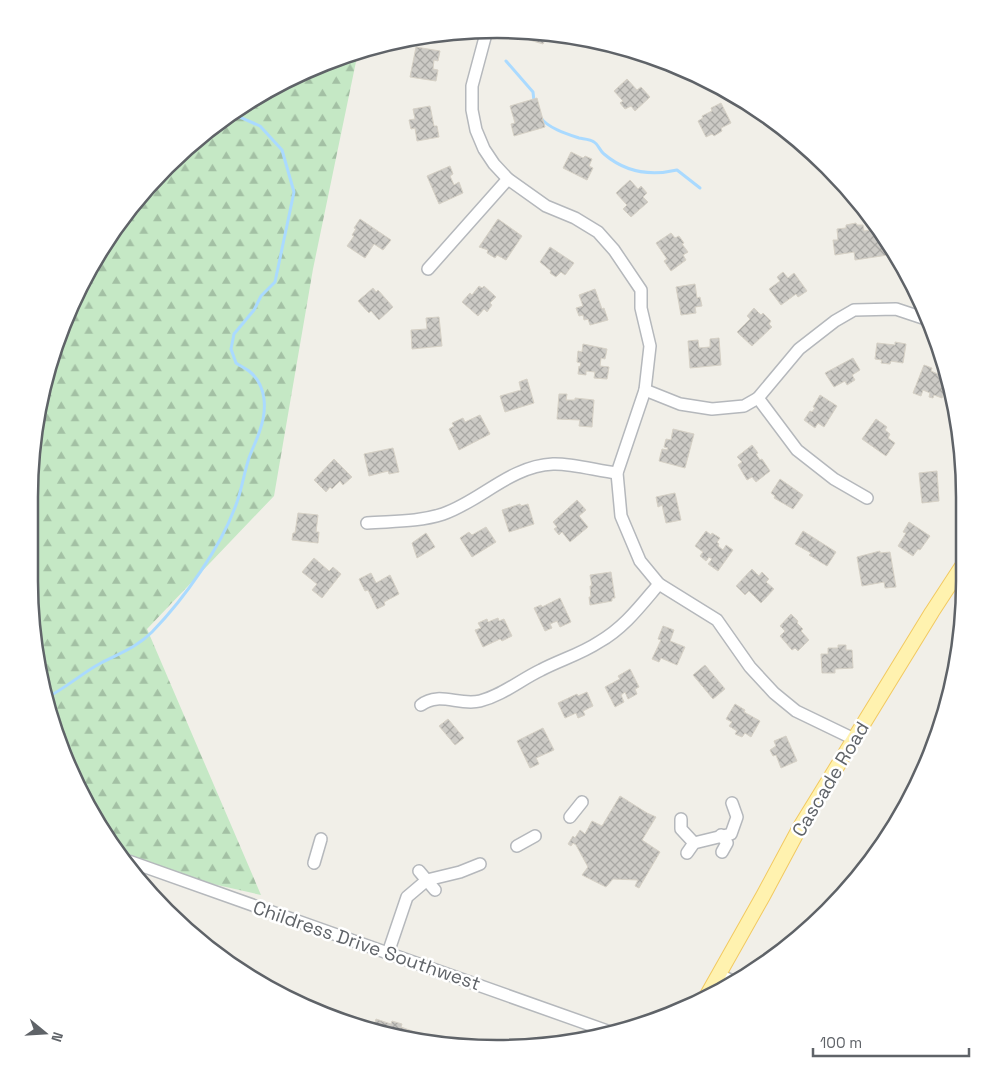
<svg xmlns="http://www.w3.org/2000/svg" width="993" height="1078" font-family="'Space Grotesk',sans-serif">
<style>
.forest{fill:url(#forest-firs)}
.lines{fill:none;stroke-linecap:round;stroke-linejoin:round}
.stream{stroke:#aadaff;stroke-width:3}
.building{fill:url(#building-cross-hatch);stroke:#d6d1c6}
.minor-casing{stroke:#b5b8bc;stroke-width:14}
.major-casing{stroke:#f2c960;stroke-width:16}
.minor{stroke:#fff;stroke-width:11}
.major{stroke:#fff2af;stroke-width:14}
.labels{text-anchor:middle;stroke-width:5;stroke-linejoin:round;paint-order:stroke}
.street-label{font-size:19px;fill:#5f6368;stroke:#fff}
.rim{fill:none;stroke:#5f6368;stroke-width:2.5}
</style>
<defs>
<pattern id="forest-firs" width="22" height="20" patternUnits="userSpaceOnUse" patternTransform="scale(1.25)"><rect width="22" height="20" fill="#c5e8c5"/><path d="M5 1l3.5 6h-7zM16 11l3.5 6h-7z" fill="#a3c0a4"/></pattern>
<pattern id="building-cross-hatch" width="8" height="8" patternUnits="userSpaceOnUse" patternTransform="scale(1.25)"><rect width="8" height="8" fill="#cccac5"/><path d="M0 0l8 8M0 8l8-8" fill="none" stroke="#a9a8a4"/></pattern>
</defs>
<rect width="100%" height="100%" fill="#f1efe8"/>
<path class="forest" d="M358,52L313,269L274,496L147,629L261,895L124,864L77,788L38,673L29,581L38,405L64,317L108,236L166,166L237,107L318,64Z"/>
<g class="lines">
<g class="stream">
<path d="M506,61L533,92L534,101"/>
<path d="M541,118C548,128 567,134 579,138C583,139 590,139 594,142C598,144 600,151 604,154C625,172 651,176 677,170L700,188"/>
<path d="M46,698C66,688 82,673 101,663C120,653 136,648 152,632C184,599 222,546 237,502C242,488 244,473 249,458C252,449 257,440 260,430C267,410 267,385 249,371C245,368 240,366 236,363L231,349L234,334L254,310L261,296L275,282L294,192L282,150L260,126L235,115L232,111"/>
</g>
</g>
<g class="building">
<path d="M528,32L548,34L543,44L526,39Z"/>
<path d="M416,47L440,51L438,61L434,60L433,69L438,70L436,81L410,77Z"/>
<path d="M627,79L637,90L641,87L650,97L635,111L631,106L625,109L620,103L623,101L614,91Z"/>
<path d="M537,98L545,127L514,136L511,124L515,123L510,106Z"/>
<path d="M721,103L731,123L721,128L722,131L714,136L712,134L706,137L698,121L703,118L702,116L712,111L711,108Z"/>
<path d="M430,106L434,126H437L439,137L417,141L415,128L411,129L409,120L415,119L413,109Z"/>
<path d="M571,152L583,158L585,156L592,159L589,166L593,168L587,180L563,168Z"/>
<path d="M450,166L453,174L450,176L454,185L459,182L463,193L439,204L427,176Z"/>
<path d="M630,180L638,189L641,186L647,193L643,197L648,202L631,217L623,209L627,205L616,193Z"/>
<path d="M360,219L391,240L383,250L374,244L365,258L347,246L354,236L352,235L356,229L354,228Z"/>
<path d="M498,219L522,236L506,260L497,255L495,258L487,253L488,250L479,247Z"/>
<path d="M856,223L857,225H863L864,231L879,229L881,236L884,235L886,237L894,254L855,260L854,252L835,255L833,240H838L837,229L846,228V225Z"/>
<path d="M671,233L675,238L679,236L684,243L682,244L688,252L683,255L686,260L671,271L664,261L667,259L656,243Z"/>
<path d="M550,247L574,263L565,275L561,272L556,277L550,273L551,271L540,262Z"/>
<path d="M783,272L788,278L794,273L807,291L798,297L796,294L781,305L769,289L780,281L777,277Z"/>
<path d="M695,284L697,298L700,297L702,306L695,307L696,313L681,315L676,287Z"/>
<path d="M479,286L482,288L484,286L496,297L490,303L492,305L487,312L484,309L478,316L462,302L470,293L472,295Z"/>
<path d="M373,288L376,292L378,290L393,307L379,320L371,311L369,313L358,301Z"/>
<path d="M595,289L602,309L604,308L608,320L590,325L588,319L584,320L583,315L579,316L576,308L583,306L579,295Z"/>
<path d="M754,308L761,315L763,313L771,321L769,324L772,327L752,346L737,332L750,319L747,316Z"/>
<path d="M439,317L442,346L412,349L411,330L427,329L426,318Z"/>
<path d="M719,338L721,365L690,368L688,341L698,340L699,348L710,347V339Z"/>
<path d="M895,342L906,344L903,363L891,361L890,364L881,363L882,360L875,359L877,343L895,345Z"/>
<path d="M583,344L607,349L605,359L601,358L600,366L609,367L607,379L594,378L595,372L586,371V375L578,374L579,366L580,367L581,363L577,362L578,351L582,352Z"/>
<path d="M853,358L860,370L852,375L855,380L847,385L845,381L834,387L825,373Z"/>
<path d="M924,365L932,368L931,371L940,375L941,372L946,374L948,381L942,398L934,395L933,398L929,397L930,393L923,390L921,396L913,393Z"/>
<path d="M527,379L534,403L505,412L500,396L521,390L519,382Z"/>
<path d="M559,394H567L566,400H575V398L594,400L592,427L579,426L580,420L557,419Z"/>
<path d="M820,395L837,406L824,427L818,423L815,428L804,420L810,411L812,412L815,408L813,407Z"/>
<path d="M480,415L490,434L459,450L449,429L454,426L452,423L463,418L465,422Z"/>
<path d="M876,419L887,427L885,430L890,434L888,438L895,443L886,456L862,439Z"/>
<path d="M673,429L694,434L685,468L659,461L662,449L667,450L668,448L664,447L666,439L671,440Z"/>
<path d="M752,445L758,453L756,454L760,460L762,459L770,471L756,482L752,477L747,480L738,465L742,462L737,457Z"/>
<path d="M393,448L399,472L389,474L388,471L369,476L364,454Z"/>
<path d="M334,459L352,477L343,485L340,481L332,489L330,487L326,492L314,480Z"/>
<path d="M937,471L939,501L922,503L919,473Z"/>
<path d="M780,479L803,495L793,509L774,498L775,496L771,493Z"/>
<path d="M675,493L681,520L666,523L662,505L658,507L656,497Z"/>
<path d="M577,500L586,510L579,516L588,527L570,542L562,532L559,535L554,529L557,527L553,522Z"/>
<path d="M520,504L521,506L528,504L534,524L509,532L502,510Z"/>
<path d="M298,513L318,515L316,532H319L318,543L292,540L293,533H295Z"/>
<path d="M909,522L930,536L920,550L918,549L913,556L898,546L906,533L903,532Z"/>
<path d="M486,527L496,542L472,557L460,538L469,532L472,535Z"/>
<path d="M706,531L711,535L712,533L720,538L717,542L719,544L718,546L723,550L726,545L733,550L718,571L708,564L712,559L709,557L706,561L700,556L703,552L695,546Z"/>
<path d="M803,531L836,552L827,566L809,555L811,553L795,544Z"/>
<path d="M426,533L435,547L417,558L412,543Z"/>
<path d="M880,551V553L890,552L896,587L885,588L884,582L862,586L857,557Z"/>
<path d="M314,558L329,571L333,567L341,574L322,598L312,590L317,584L302,572Z"/>
<path d="M752,569L759,576L762,572L769,579L766,582L774,589L761,603L749,591L745,595L736,586Z"/>
<path d="M611,572L615,598H612V601L590,605L589,597H591L590,586H592L590,575Z"/>
<path d="M371,573L376,583L390,575L399,594L384,602L385,605L377,609L368,590L365,591L359,579Z"/>
<path d="M560,598L571,622L560,627L557,621L550,624L552,628L545,631L534,608L541,605L542,607Z"/>
<path d="M791,614L798,621L797,623L803,629L801,631L809,640L798,651L795,648L792,650L780,636L785,631L780,626Z"/>
<path d="M498,618L499,621L504,619L512,636L502,641L500,639L483,647L475,630L481,628L478,623L487,619L488,622Z"/>
<path d="M663,626L674,630L670,641L685,647L677,665L661,658L659,662L652,659L661,640L658,639Z"/>
<path d="M838,645H846V650H852L853,668L835,669V673H822L821,654H828V648H838Z"/>
<path d="M705,665L725,689L713,699L693,675Z"/>
<path d="M630,669L639,687L635,689L637,694L628,699L625,692L621,695L624,702L615,707L605,687L620,679L618,676Z"/>
<path d="M587,692L593,706L583,711L585,715L578,718L576,713L565,718L558,703L577,694L578,696Z"/>
<path d="M735,704L745,710L744,712L760,721L751,737L745,733L742,737L735,734L737,731L729,726L732,722L726,719Z"/>
<path d="M448,719L464,738L455,745L439,726Z"/>
<path d="M543,728L554,750L536,758L539,764L530,768L517,741Z"/>
<path d="M786,736L797,761L781,768L776,755L773,756L770,750L776,746L774,741Z"/>
<path d="M620,796L647,813L656,817L642,840L660,852L639,888L635,886L638,880L613,879L606,887L582,875L588,867L576,845L573,843L571,846L568,844L573,836L575,838L580,830L585,834L592,821L602,826Z"/>
<path d="M299,999L312,1004L311,1007L335,1018L297,1004Z"/>
<path d="M376,1019L391,1024L392,1021L402,1024L401,1027L415,1032L413,1038L372,1032Z"/>
</g>
<g class="lines">
<g class="minor-casing">
<g id="minor">
<path d="M487,30L472,86V110L476,130L484,149L494,164L508,179L546,206L575,218L598,232L614,250L641,290V308L650,346L645,390L617,473L621,516L640,561L659,584L717,620L750,667L774,693L796,711L854,739"/>
<path d="M428,269L508,179"/>
<path d="M645,390L680,404L712,409L744,406L758,398L799,349L835,321L854,310L896,309L929,320"/>
<path d="M758,398L797,450L834,479L867,498"/>
<path d="M367,523C393,521 418,522 443,514C481,501 510,466 553,464C570,463 599,471 617,473"/>
<path d="M421,705C439,691 459,706 480,701C503,695 520,680 541,670C560,660 581,654 599,642C624,628 641,605 659,584"/>
<path d="M570,817L582,802"/>
<path d="M681,819V829L694,843"/>
<path d="M721,835L727,843L722,852"/>
<path d="M517,846L535,836"/>
<path d="M687,853L694,843L731,834L737,817L732,803"/>
<path d="M120,858L613,1033"/>
<path d="M314,863L321,839"/>
<path d="M419,871L435,890"/>
<path d="M388,953L407,897L427,880L460,872L480,864"/>
<path d="M719,975L735,982"/>
</g>
</g>
<g class="major-casing">
<path id="major" d="M706,997L763,896L800,827L932,612L962,566"/>
</g>
<use href="#minor" class="minor"/>
<use href="#major" class="major"/>
</g>
<g class="labels">
<g class="street-label">
<text transform="translate(830 779) rotate(-59)" y="7">Cascade Road</text>
<text transform="translate(367 945) rotate(19)" y="7">Childress Drive Southwest</text>
</g>
</g>
<path d="M0 0H993V1078H0ZM497 38H497A459 459 0 0 1 956 497V581A459 459 0 0 1 497 1040H497A459 459 0 0 1 38 581V497A459 459 0 0 1 497 38Z" fill="#fff" fill-rule="evenodd"/>
<path class="rim" d="M497 38H497A459 459 0 0 1 956 497V581A459 459 0 0 1 497 1040H497A459 459 0 0 1 38 581V497A459 459 0 0 1 497 38Z"/>
<g transform="translate(45 1033) rotate(108)" stroke="#ffffff" stroke-width="4" paint-order="stroke">
<path d="M0-4L9 19L0 12L-9 19Z" fill="#5f6368"/>
<text y="-8" font-size="14" font-weight="bold" text-anchor="middle" fill="#5f6368">N</text>
</g>
<path d="M813 1048v8h156v-8" fill="none" stroke="#5f6368" stroke-width="2.5"/>
<text x="820" y="1048" font-size="15" fill="#5f6368" stroke="#ffffff" stroke-width="4" paint-order="stroke">100 m</text>
</svg>
